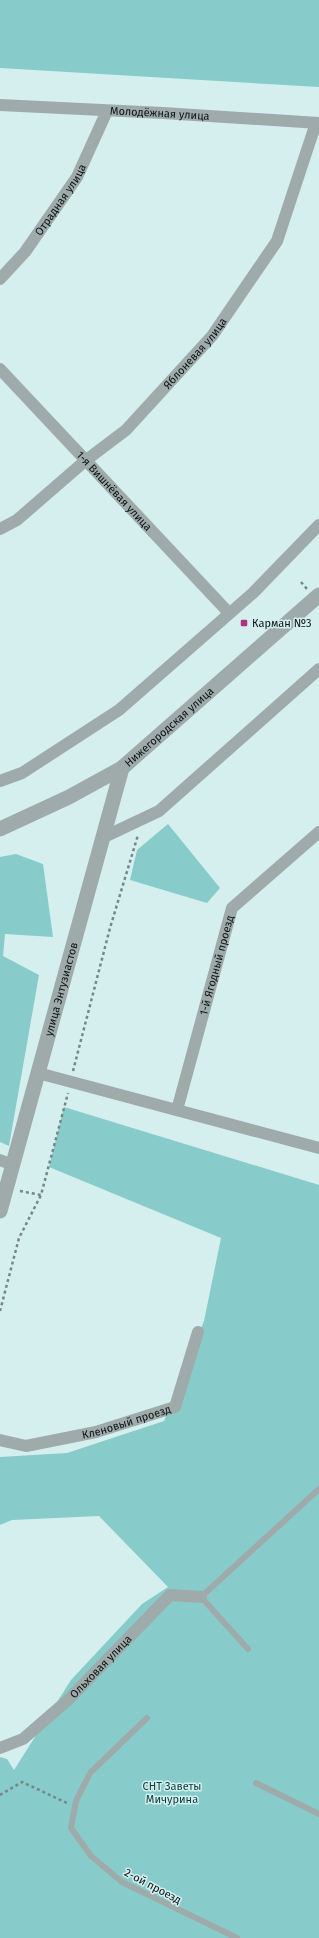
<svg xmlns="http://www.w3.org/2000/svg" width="319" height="1938" font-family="'Fira Sans',sans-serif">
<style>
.green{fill:#87ccca}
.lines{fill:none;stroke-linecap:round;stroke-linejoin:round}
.path{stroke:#758787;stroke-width:2.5;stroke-dasharray:3 3;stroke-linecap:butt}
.service{stroke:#9fabaa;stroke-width:6}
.minor{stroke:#9fabaa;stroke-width:12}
.tertiary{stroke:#9fabaa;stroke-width:15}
.poi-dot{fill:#b2317c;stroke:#d4efee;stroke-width:1.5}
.labels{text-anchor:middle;stroke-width:3;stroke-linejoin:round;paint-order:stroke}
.street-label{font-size:11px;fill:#0b1414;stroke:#d4efee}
.poi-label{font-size:11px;fill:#0b1414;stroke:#d4efee;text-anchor:start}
.park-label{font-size:11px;fill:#053c3c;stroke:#d4efee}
</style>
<rect width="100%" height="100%" fill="#d4efee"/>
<g class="green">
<path d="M0,0H319V87L0,68Z"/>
<path d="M168,824L220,888L207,903L130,880L137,850Z"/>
<path d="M16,854L43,864L53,937L5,934L3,956L39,975L9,1146L0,1142V857Z"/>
<path d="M64,1107L319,1185V1938H0V1757L7,1759L14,1770L71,1680L142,1604L168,1587L99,1516L12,1520L0,1525V1457L67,1453L164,1421L204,1321L221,1238L49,1167Z"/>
</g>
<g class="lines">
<g class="path">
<path d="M301,582L307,589"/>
<path d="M73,1071L110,928L138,835"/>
<path d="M20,1191L41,1195L68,1093"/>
<path d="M0,1311L19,1238L41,1195"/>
<path d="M0,1795L22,1782L67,1803"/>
</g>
<g class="service">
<path d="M248,1649L201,1597L319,1489"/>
<path d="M147,1718L90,1773L76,1801L71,1828L91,1856L122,1882L237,1938"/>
<path d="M256,1783L319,1814"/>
</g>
<g class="minor">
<path id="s1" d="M0,105L163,113L319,123"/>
<path id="s2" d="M0,279L25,252L77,177L107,111"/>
<path id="s3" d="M0,369L229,613"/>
<path id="s4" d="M0,529L17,520L85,461L126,430L212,336L277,241L316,123"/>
<path d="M0,781L22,773L119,710L253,593L319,525"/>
<path d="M104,837L159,811L319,669"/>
<path d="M38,1073L319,1148"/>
<path id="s5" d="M177,1110L232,908L319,832"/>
<path d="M0,1160L13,1165"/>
<path id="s6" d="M0,1440L26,1446L96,1432L175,1407L198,1332"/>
<path id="s7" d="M0,1748L23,1739L68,1700L170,1595L201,1597"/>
</g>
<g class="tertiary">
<path id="s8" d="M0,829L69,797L122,768L319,595"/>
<path id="s9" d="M0,1211L122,768"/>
</g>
</g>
<rect class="poi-dot" x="240" y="619" width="8" height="8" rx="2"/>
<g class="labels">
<g class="street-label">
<text dy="4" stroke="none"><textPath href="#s1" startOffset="160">Молодёжная улица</textPath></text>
<text dy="4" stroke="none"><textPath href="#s2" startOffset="100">Отрадная улица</textPath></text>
<text dy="4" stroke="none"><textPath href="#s4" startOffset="264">Яблоневая улица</textPath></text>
<text dy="4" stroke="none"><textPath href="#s3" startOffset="167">1-я Вишнёвая улица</textPath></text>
<text dy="4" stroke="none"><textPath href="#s8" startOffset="199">Нижегородская улица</textPath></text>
<text dy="4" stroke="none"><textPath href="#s5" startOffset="150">1-й Ягодный проезд</textPath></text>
<text dy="4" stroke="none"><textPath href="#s9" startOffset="230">улица Энтузиастов</textPath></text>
<text dy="4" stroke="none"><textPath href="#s6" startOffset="130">Кленовый проезд</textPath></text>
<text dy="4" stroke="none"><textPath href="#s7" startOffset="131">Ольховая улица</textPath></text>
<text transform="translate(153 1886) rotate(28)" y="4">2-ой проезд</text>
</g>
<g class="poi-label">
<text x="252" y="627">Карман №3</text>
</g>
<g class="park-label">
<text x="172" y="1790">СНТ Заветы<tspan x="172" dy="13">Мичурина</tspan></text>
</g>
</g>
</svg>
